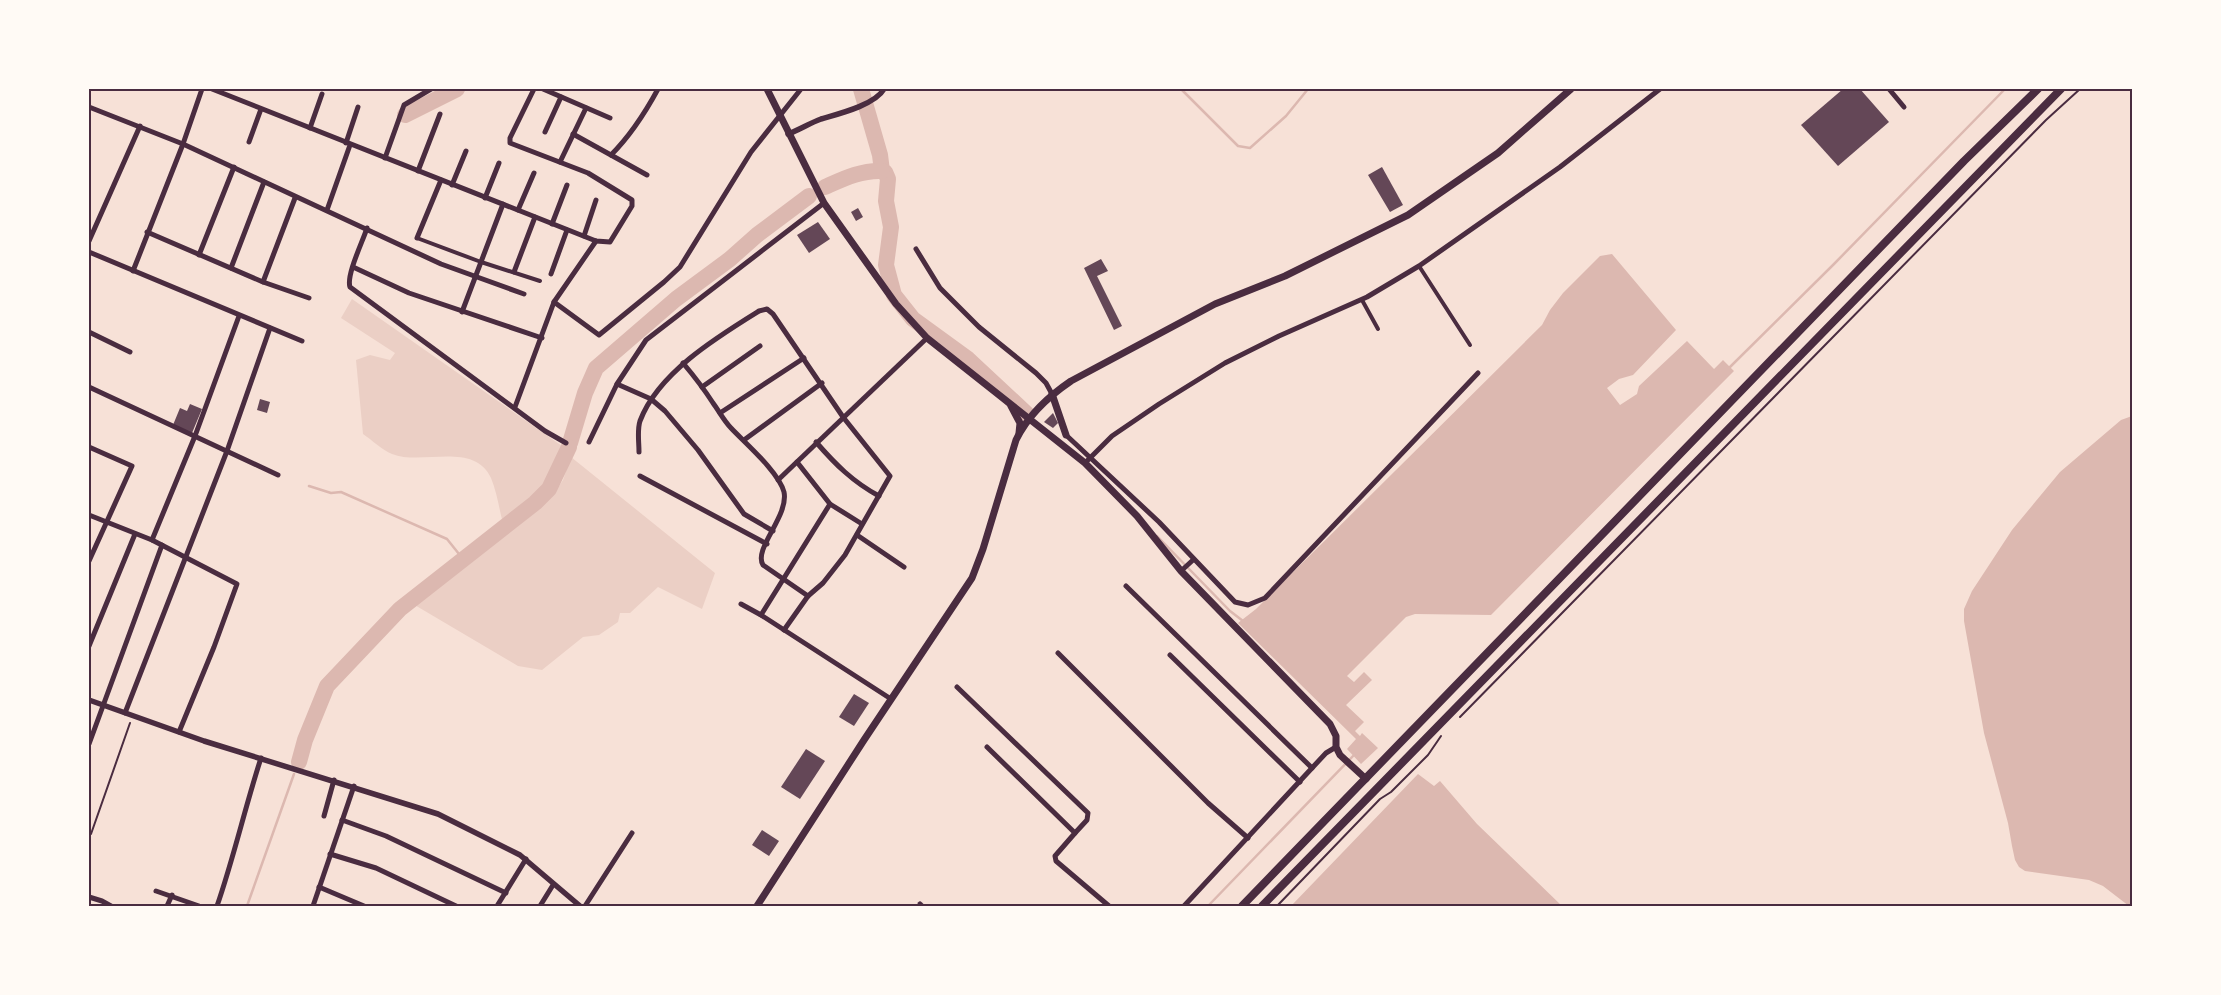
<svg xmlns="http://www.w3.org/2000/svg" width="2221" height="995" font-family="Mulish,sans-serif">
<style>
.green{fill:#ebcfc5}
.water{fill:#dcb8b0}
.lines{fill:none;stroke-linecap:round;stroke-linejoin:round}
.stream{stroke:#dcb8b0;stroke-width:2.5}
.river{stroke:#dcb8b0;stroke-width:16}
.building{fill:#644757}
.path{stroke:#4a2c40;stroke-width:2}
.pedestrian{stroke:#4a2c40;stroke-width:4}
.minor{stroke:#4a2c40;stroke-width:5}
.tertiary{stroke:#4a2c40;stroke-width:5.5}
.secondary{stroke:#4a2c40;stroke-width:7}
.primary{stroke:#4a2c40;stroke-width:8}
.neatline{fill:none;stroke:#4a2c40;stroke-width:2}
</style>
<rect width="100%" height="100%" fill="#f7e1d7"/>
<g class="green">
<path d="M352,299L565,448L548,488L503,523C499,509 497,492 491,478C474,441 422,466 392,454C382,450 372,440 363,434L356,360L370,355L390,360L395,353L341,318Z"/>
<path d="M571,457L715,573L702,609L658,587L630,613H620L618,622L599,635L583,637L542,670L518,666L413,604L553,495L563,480Z"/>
</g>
<g class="water">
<path d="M1612,254L1676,330L1633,375L1619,379L1607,388L1620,405L1637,394L1639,386L1687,341L1714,369L1723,360L1734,371L1491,615L1415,614L1406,617L1347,676L1354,682L1364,672L1372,680L1346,705L1364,722L1355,731L1360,736L1362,733L1378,748L1361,764L1347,749L1356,739L1238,623L1256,609L1542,325L1550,310L1563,293L1600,256Z"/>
<path d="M2132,416V906H2129L2103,886L2089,880L2025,871L2019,867L2015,860L2012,846L2008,823L1984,733L1964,621V609L1972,591L2012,530L2060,472L2121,420Z"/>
<path d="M1418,774L1434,786L1440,781L1477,824L1562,906H1291Z"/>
</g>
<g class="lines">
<g class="stream">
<path d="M1181,89L1238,146L1250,148L1286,116L1308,89"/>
<path d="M1730,367L1834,264L2005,89"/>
<path d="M309,486L331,493L341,492L447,539L463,559"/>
<path d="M1157,536L1230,611L1243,621H1246"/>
<path d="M247,906L294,774"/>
<path d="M1208,906L1355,754"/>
</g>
<g class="river">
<path d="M861,89L880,155L882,171"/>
<path d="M405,115L457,89"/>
<path d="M882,171L885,172L888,179L886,201L891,227L886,265L894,295L913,319L968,359L1027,414"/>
<path d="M825,187C843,179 861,170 882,171"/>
<path d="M570,443L585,393L596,368L676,299L730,259L757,235L809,196"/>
<path d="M299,762L305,740L327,686L400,609L535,503L549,489L569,447"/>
</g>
</g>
<g class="building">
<path d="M1843,89H1860L1889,122L1838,166L1801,125Z"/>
<path d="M1382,167L1403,205L1390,212L1368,175Z"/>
<path d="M858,208L863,217L856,221L851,212Z"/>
<path d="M818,222L830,239L809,253L797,235Z"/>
<path d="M1101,259L1108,271L1097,276L1122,326L1114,330L1084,268Z"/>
<path d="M260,399L270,402L267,413L257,410Z"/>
<path d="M190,404L202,409L192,433L173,425L180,408L187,411Z"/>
<path d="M1053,413L1058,423L1053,428L1044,422Z"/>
<path d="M854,694L869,703L854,726L839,717Z"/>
<path d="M806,749L825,761L800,799L781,787Z"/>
<path d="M762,830L779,841L769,856L752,845Z"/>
</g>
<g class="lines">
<g class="path">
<path d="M1460,717L2046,120L2080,89"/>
<path d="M91,834L130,723"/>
<path d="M1277,906L1380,799L1391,792L1428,755L1441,736"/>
</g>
<g class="pedestrian">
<path d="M417,238L481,262L540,281"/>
<path d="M1419,266L1470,345"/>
<path d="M1362,300L1378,329"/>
</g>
<g class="minor">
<path d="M212,89L596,241L610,242L632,206V200L588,173L510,143V138L534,89"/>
<path d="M543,89L610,118"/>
<path d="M1889,89L1904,107"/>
<path d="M89,107L183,144L441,264L524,294"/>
<path d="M310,128L322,94"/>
<path d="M545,132L561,97"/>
<path d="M573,134L647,175"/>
<path d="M249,142L261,109"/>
<path d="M346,143L358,107"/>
<path d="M611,155C631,135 645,113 658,89"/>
<path d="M385,158L404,105L431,89"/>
<path d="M560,162L586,108"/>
<path d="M418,171L440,114"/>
<path d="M452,185L466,151"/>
<path d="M485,198L499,163"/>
<path d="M327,210L350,145"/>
<path d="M518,210L534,173"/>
<path d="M552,224L567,185"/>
<path d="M367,228C363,241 346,275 350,287L545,431L566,443"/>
<path d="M147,232L263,282L309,298"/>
<path d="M584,236L596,200"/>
<path d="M417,238L441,180"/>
<path d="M89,241L140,126"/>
<path d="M916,249L940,288L979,327L1036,373L1046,383L1052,394"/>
<path d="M89,252L302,341"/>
<path d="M199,255L234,167"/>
<path d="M353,267L409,293L542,338"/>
<path d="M231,268L264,182"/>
<path d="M133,271L183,144L202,89"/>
<path d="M514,272L535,217"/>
<path d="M551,274L567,230"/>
<path d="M263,282L295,198"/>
<path d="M554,302L599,335L664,282L680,267L751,152L801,89"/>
<path d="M462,312L503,204"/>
<path d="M89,332L130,352"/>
<path d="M683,363C694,376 704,389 713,403C719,411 724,421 731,428C745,443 779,472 784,492C789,516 753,549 763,565L808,596"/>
<path d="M617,384L651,399L665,411L698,450L744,514L773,531"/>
<path d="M89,387L278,475"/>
<path d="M702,387L760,346"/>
<path d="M515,407L554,302L596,241"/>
<path d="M720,413L804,358"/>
<path d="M1066,435L1159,522L1235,602L1248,605L1265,598L1478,373"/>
<path d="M744,440L822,383"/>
<path d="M589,442L617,384L646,340L824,203"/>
<path d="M816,442C835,464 853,482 879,496"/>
<path d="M89,447L132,466L89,561"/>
<path d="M639,452C639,442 637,430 640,421C658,373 717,337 759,311L767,309L773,314L843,417L890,476L845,555L823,583L808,596L784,630"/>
<path d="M797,462L830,504L862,524"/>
<path d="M1085,463L1112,436L1159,404L1225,363L1279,336L1367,297L1419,266L1560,167L1660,89"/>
<path d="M640,476L767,544"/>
<path d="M778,480L927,338"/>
<path d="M89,515L152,540L237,584L214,647L179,732"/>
<path d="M857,535L904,567"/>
<path d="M152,540L195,436L239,316"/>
<path d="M1181,571L1193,560"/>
<path d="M1126,586L1312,768"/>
<path d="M741,604L761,615L891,699"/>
<path d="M761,615L830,504"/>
<path d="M89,646L135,534"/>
<path d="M1058,653L1208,803L1248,838"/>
<path d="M1170,655L1300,782"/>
<path d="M957,687L1088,813L1087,820L1075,833"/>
<path d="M125,713L227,451L270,328"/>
<path d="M89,744L162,545"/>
<path d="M987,747L1075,833L1055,856L1056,861L1109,906"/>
<path d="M324,816L334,780"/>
<path d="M342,820L386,836L506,893"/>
<path d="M330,854L376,868L456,906"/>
<path d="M319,887L364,906"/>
<path d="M156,891L199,906"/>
<path d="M89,897L102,901L111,906"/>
<path d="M920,904L922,906"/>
<path d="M167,906L172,895"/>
<path d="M217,906C234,857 245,807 261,758"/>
<path d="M313,906L354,786"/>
<path d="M497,906L526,859"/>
<path d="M540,906L553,885"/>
<path d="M585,906L632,833"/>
<path d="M1184,906L1312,768L1326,753L1336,747"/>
</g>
<g class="tertiary">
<path d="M788,134C799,130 810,123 821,119C838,114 875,105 884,89"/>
<path d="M89,700L204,741L438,814L520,855L580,906"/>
</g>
<g class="secondary">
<path d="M767,89L824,203L896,304L927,338L1085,463L1137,516L1181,571L1330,724L1336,736V747L1340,755L1366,779"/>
<path d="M1052,394L1066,435"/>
<path d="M1011,406L1020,423L1019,433"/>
<path d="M757,906L864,740L972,578L983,549L1016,440C1028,415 1049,396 1071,381L1215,304L1285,276L1408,215L1498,153L1571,89"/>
</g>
<g class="primary">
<path d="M1242,906L1964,161L2038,89"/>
<path d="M1262,906L2061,89"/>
</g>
</g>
<rect width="2221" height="995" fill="none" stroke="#fffaf5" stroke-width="180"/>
<rect x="90" y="90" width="2041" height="815" class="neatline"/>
</svg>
